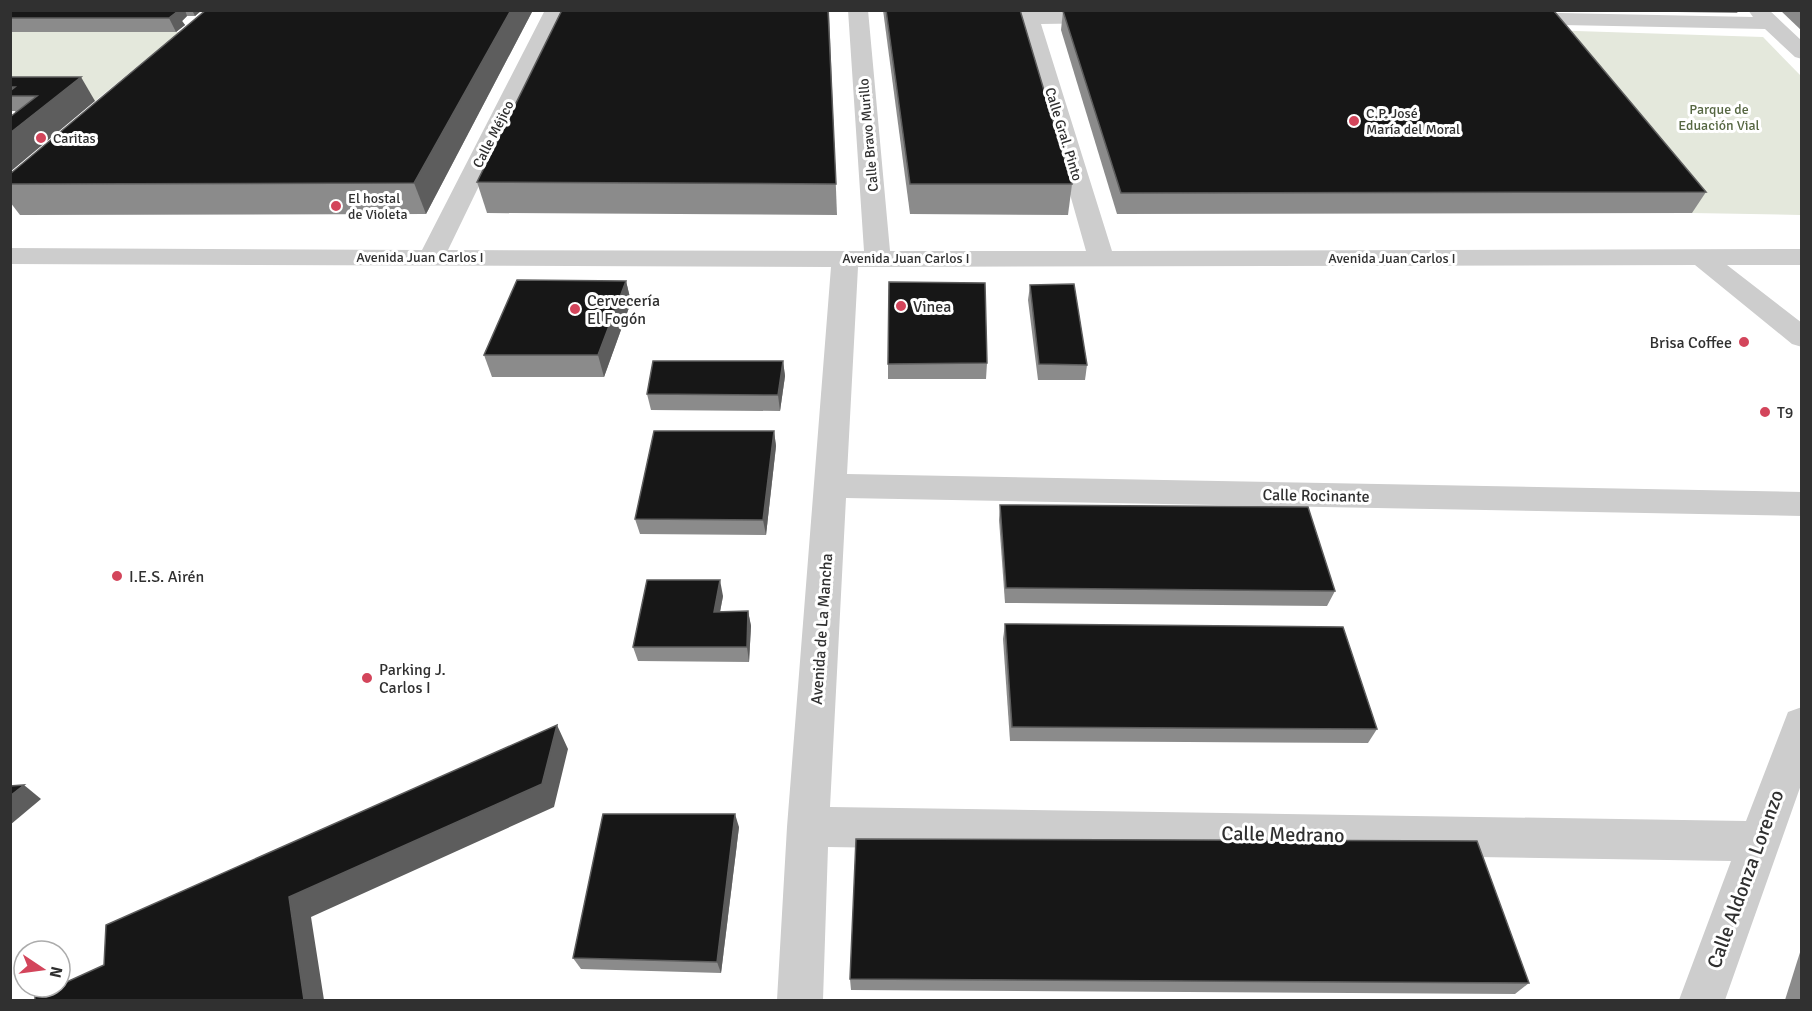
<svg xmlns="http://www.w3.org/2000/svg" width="1812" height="1011" font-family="Signika,sans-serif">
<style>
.green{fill:#e4e8dc}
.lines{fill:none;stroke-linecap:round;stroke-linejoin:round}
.street{fill:#cdcdcd;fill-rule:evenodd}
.wall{fill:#8b8b8b}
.shaded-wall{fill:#5d5d5d}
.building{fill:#171717;stroke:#5d5d5d;stroke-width:1.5}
.poi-dot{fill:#d3455b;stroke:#fff;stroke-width:2}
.labels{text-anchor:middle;stroke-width:6;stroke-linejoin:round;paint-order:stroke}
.far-park-label{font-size:14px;fill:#566742;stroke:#fff}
.far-poi-label{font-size:14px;fill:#303030;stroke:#fff;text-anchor:start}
.far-street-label{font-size:14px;fill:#303030;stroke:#fff}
.poi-label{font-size:16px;fill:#303030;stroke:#fff;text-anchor:start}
.street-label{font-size:16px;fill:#303030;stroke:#fff}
.near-street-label{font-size:20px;fill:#303030;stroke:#fff}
</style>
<rect width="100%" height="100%" fill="#fff"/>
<g class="green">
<path d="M1545,30L1763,37L1801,76V215L1692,213Z"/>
<path d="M11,31L180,32L95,101H11Z"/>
</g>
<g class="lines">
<g class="street">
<path d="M545,10H564L448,250L864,251L848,10H868L890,251H1086L1018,10L1108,11L1115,13L1118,17L1115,21L1108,23L1041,24L1112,251L1802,249V265H1727L1802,323V347L1792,344L1695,265L858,267L847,474L1802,492V516L846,498L830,807L1746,821L1788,712L1802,707V782L1725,1000H1679L1731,861L828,847L823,1000H777L787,827L831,267L10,264V248L422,250Z"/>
<path d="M1748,10H1769L1802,41V59L1795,57L1765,29L1516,24L1509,22L1506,18L1509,14L1516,12L1753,17Z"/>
</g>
</g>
<g class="wall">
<path d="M10,10H202L195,16H187L182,21L185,25L176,32H10Z"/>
<path d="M206,10H533L426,214L20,215L10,202V174Z"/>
<path d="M829,10L837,215L487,213L477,182Z"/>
<path d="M883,10H1020L1072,184L1068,215L910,214Z"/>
<path d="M1557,10H1739L1737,13Z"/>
<path d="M1780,10H1802V31Z"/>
<path d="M1063,11L1706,192L1692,213L1117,214L1061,30Z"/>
<path d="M10,77L95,101L16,113L15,111H10Z"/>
<path d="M626,281L631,302L604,377H492L484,355Z"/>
<path d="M1030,285L1087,365L1085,380H1038L1028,300Z"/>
<path d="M783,361L785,376L780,411L651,410L647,394Z"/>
<path d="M987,363L986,379H888V364Z"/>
<path d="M774,431L776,446L766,535L640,534L635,519Z"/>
<path d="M1000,505L1335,591L1327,606L1005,603L999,520Z"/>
<path d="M723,596L720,612L748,611L751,626L749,662L638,661L633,647Z"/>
<path d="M1005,624L1377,729L1368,743L1010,741L1003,639Z"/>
<path d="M739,827L721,973L581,969L573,958Z"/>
<path d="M1802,946V1000H1785Z"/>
<path d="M850,979L1529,983L1515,994L851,990Z"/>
</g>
<g class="shaded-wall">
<path d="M172,10H185L187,16L182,21L185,25L176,32L169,18Z"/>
<path d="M192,10H202L195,16Z"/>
<path d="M511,10H533L426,214L414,183Z"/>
<path d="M81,77L95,101L10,172V133Z"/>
<path d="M626,281L631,302L604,377L598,355Z"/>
<path d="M783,361L785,376L780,411L778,395Z"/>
<path d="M774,431L776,446L766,535L763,520Z"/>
<path d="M720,580L723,596L717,627L714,612Z"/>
<path d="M748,611L751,626L749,662L747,647Z"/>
<path d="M557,725L568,749L554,807L311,917L324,1000H304L289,897Z"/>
<path d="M24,785L41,799L10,825V796Z"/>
<path d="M735,814L739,827L721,973L717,962Z"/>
</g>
<g class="building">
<path d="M10,10H172L171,11H178L169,18H10Z"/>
<path d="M206,10H511L414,183L10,184V174Z"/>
<path d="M562,10H828L836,184L477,182Z"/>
<path d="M886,10H1020L1072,184H910Z"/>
<path d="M1063,11H1554L1706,192L1121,193Z"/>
<path d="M10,77H81L10,133V117L37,96H10V91L15,87H10Z"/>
<path d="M517,280L626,281L598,355H484Z"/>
<path d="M889,282L985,283L987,363L888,364Z"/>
<path d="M1074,284L1087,365L1039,364L1030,285Z"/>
<path d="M653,361H783L778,395L647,394Z"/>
<path d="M654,431H774L763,520L635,519Z"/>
<path d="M1000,505L1308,507L1335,591L1006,588Z"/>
<path d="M647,580H720L714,612L748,611L747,647H633Z"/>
<path d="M1005,624L1343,627L1377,729L1012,727Z"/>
<path d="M557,725L542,784L289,897L304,1000H35V996L55,987H60V985L104,965L106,925Z"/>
<path d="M24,785L10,796V786Z"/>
<path d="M603,814H735L717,962L573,958Z"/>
<path d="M856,839L1477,841L1529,983L850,979Z"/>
</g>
<g class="poi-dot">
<circle cx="1354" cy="121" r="6"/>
<circle cx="41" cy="138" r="6"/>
<circle cx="336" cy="206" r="6"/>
<circle cx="901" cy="306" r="6"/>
<circle cx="575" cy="309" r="6"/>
<circle cx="1744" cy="342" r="6"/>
<circle cx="1765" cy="412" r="6"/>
<circle cx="117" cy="576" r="6"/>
<circle cx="367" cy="678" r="6"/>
</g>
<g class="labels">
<g class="far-park-label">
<text x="1719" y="114">Parque de<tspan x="1719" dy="16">Eduación Vial</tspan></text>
</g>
<g class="far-poi-label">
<text x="1366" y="118">C.P. José<tspan x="1366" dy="16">María del Moral</tspan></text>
<text x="53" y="143">Caritas</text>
<text x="348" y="203">El hostal<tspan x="348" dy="16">de Violeta</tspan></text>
</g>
<g class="far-street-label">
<text transform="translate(493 134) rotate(-63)" y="5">Calle Méjico</text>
<text transform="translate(1064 134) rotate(73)" y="5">Calle Gral. Pinto</text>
<text transform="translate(868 135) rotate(-95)" y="5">Calle Bravo Murillo</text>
<text x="420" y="262">Avenida Juan Carlos I</text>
<text x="906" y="263">Avenida Juan Carlos I</text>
<text x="1392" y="263">Avenida Juan Carlos I</text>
</g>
<g class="poi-label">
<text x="587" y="306">Cervecería<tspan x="587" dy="18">El Fogón</tspan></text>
<text x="913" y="312">Vinea</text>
<text x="1732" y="348" text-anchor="end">Brisa Coffee</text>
<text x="1777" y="418">T9</text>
<text x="129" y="582">I.E.S. Airén</text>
<text x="379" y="675">Parking J.<tspan x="379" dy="18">Carlos I</tspan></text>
</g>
<g class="street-label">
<text transform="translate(1316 495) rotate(1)" y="6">Calle Rocinante</text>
<text transform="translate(821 629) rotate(-86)" y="6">Avenida de La Mancha</text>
</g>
<g class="near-street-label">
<text transform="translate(1283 834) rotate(1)" y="7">Calle Medrano</text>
<text transform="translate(1745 879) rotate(-70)" y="7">Calle Aldonza Lorenzo</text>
</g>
</g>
<rect width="1812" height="1011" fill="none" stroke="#303030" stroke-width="24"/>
<g transform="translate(42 969) rotate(103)"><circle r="28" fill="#ffffff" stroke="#acacac" stroke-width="1.5"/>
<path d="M0-4.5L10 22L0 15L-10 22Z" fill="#d3455b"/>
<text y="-9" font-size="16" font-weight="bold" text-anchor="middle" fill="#303030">N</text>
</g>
</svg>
